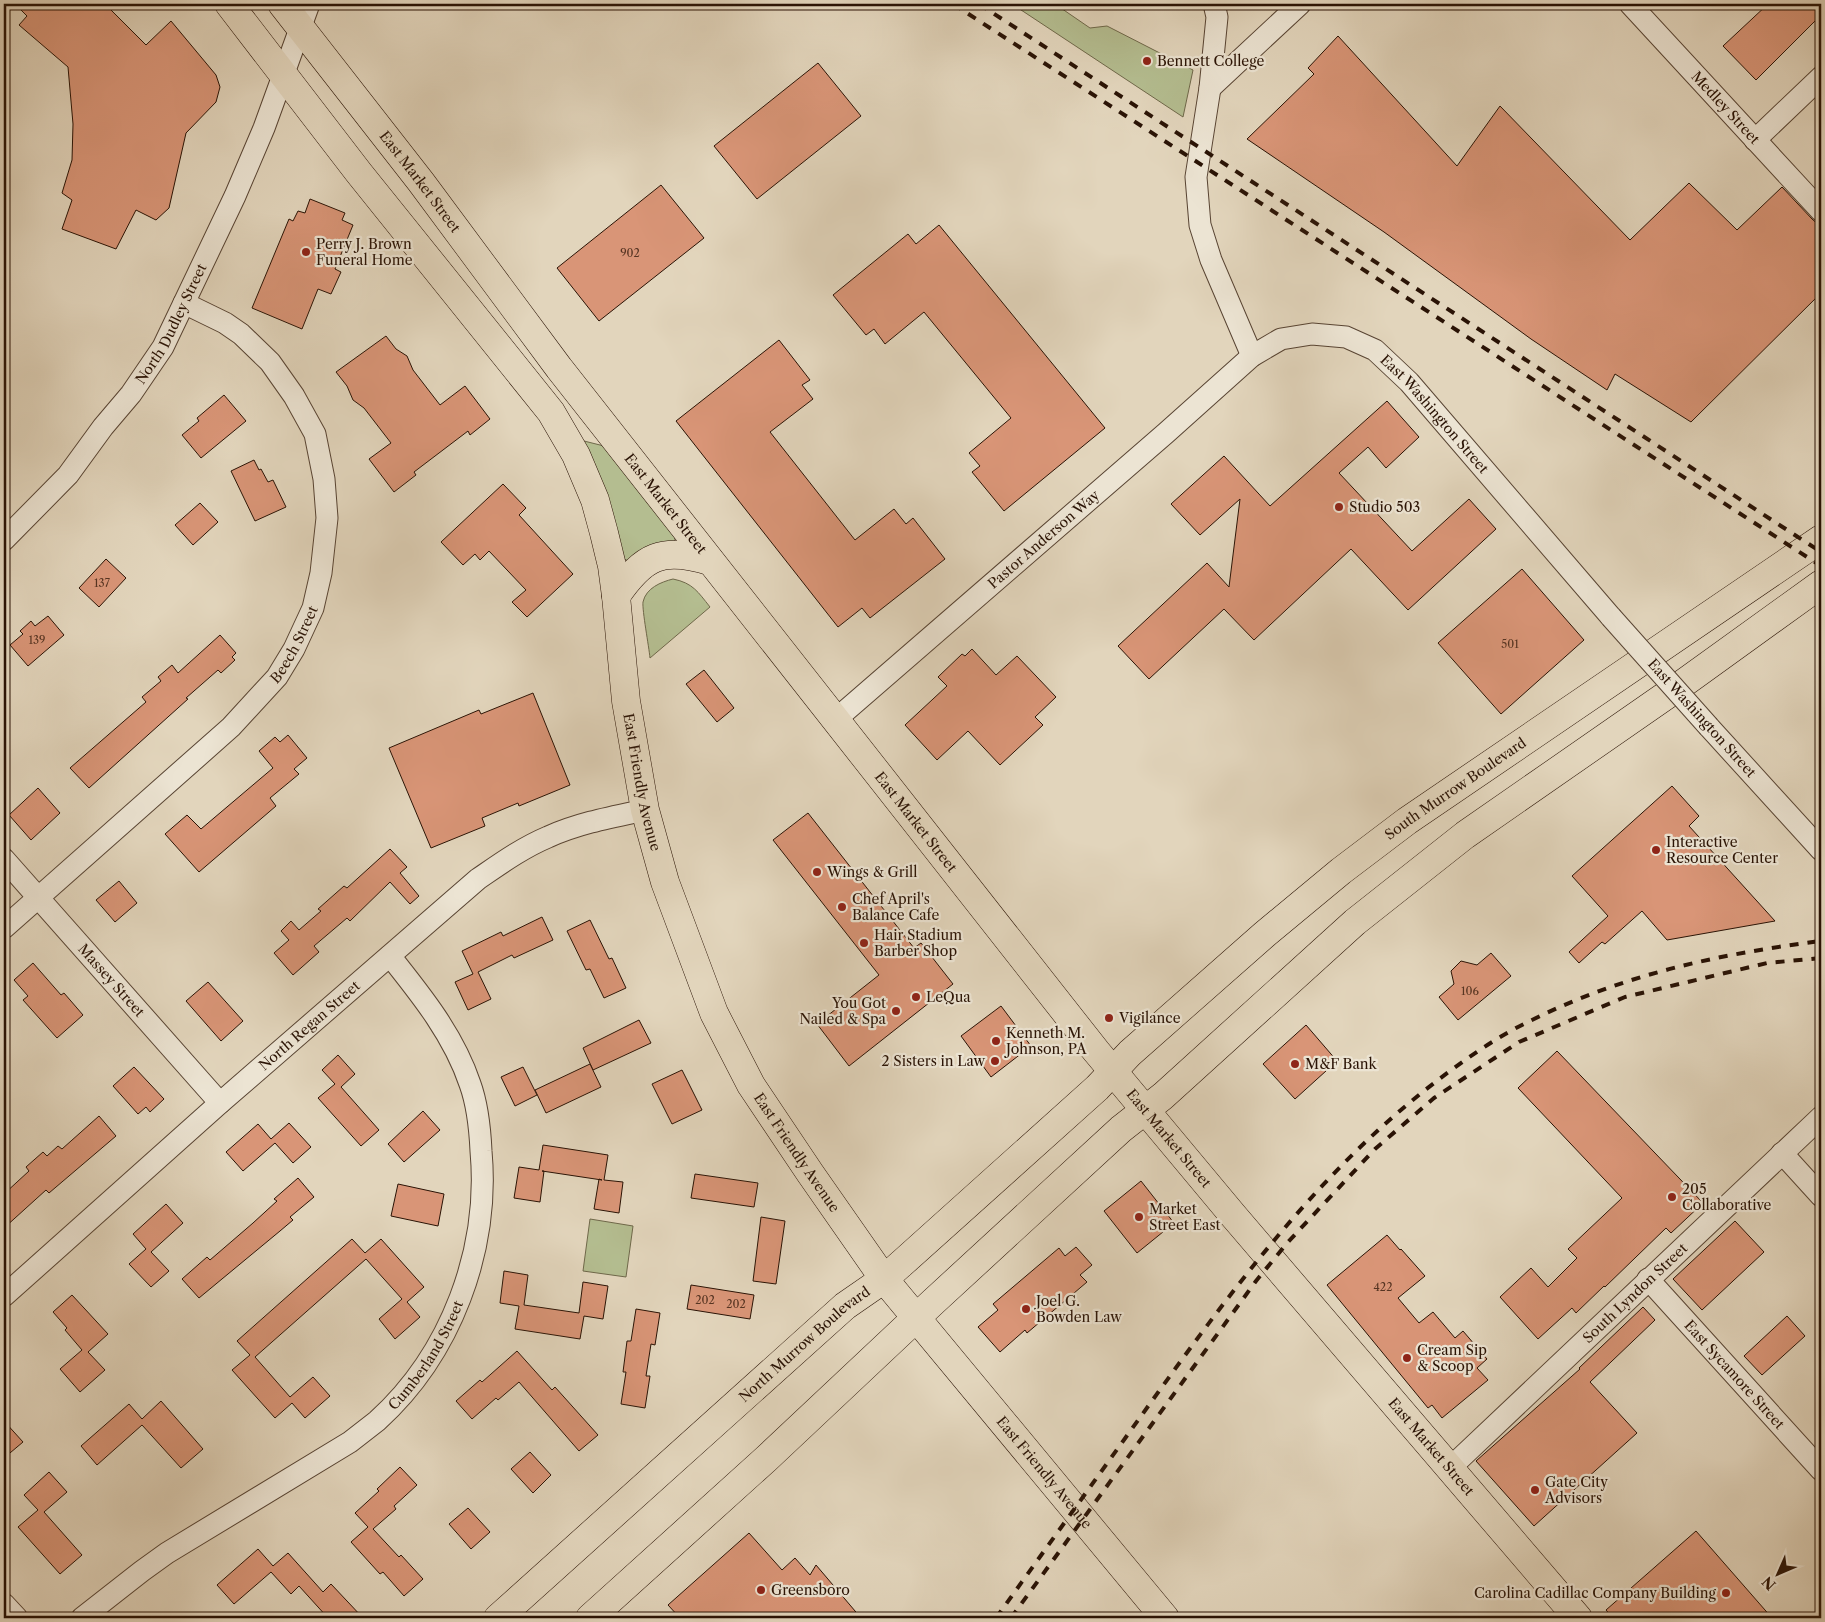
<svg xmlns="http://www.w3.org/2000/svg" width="1825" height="1622" font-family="'Libre Caslon Text',serif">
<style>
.green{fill:#b4bd90;stroke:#6f684a}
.building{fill:#d99577;stroke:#2a1305}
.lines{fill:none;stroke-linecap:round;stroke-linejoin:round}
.minor-casing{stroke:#584433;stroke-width:23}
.major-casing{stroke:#2a1305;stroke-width:29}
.minor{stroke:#ece4d3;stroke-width:21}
.major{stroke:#e2d5bc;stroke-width:28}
.rail{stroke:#2a1305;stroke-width:4;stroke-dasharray:9 9;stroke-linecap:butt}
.minor-bridge-casing{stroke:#584433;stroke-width:23;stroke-linecap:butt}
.minor-bridge{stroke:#ece4d3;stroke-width:21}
.poi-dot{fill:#8f2418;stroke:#ece4d3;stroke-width:2}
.labels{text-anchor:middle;stroke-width:4.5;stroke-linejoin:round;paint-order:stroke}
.number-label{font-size:11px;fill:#563422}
.poi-label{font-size:14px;fill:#2a1305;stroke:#ece4d3;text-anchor:start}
.street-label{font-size:14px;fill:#2a1305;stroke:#ece4d3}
</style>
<rect width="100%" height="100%" fill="#e2d5bc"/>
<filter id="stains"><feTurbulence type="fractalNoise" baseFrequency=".004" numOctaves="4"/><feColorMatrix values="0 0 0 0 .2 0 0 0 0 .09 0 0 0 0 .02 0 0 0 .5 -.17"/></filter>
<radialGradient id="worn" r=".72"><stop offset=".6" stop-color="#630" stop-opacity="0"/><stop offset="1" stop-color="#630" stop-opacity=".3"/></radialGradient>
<g class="green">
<path d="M1012,4H1055L1090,28L1107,26L1193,70L1183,117Z"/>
<path d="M584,441L604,446L674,534L675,540L671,545L631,561L626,560L622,557L582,444Z"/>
<path d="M673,579C693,583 698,592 710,607L650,658C649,647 642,610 643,602C646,588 661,582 673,579Z"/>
<path d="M590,1219L633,1226L626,1277L583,1271Z"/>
</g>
<g class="building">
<path d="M15,4H105L146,45L171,21L216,75L220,87L216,102L186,133L169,208L156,220L136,210L116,249L62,229L72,200L62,193L72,160L73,124L68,67L19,25L27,16Z"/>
<path d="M1768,4H1821V15L1756,80L1723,46Z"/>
<path d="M1338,36L1457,166L1500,106L1630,240L1689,183L1737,230L1782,187L1812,219L1821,227V293L1691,422L1615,374L1607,390L1531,339L1384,232L1247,139L1314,74L1308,68Z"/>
<path d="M818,63L861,116L757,199L714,146Z"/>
<path d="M661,185L704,238L599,321L557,268Z"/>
<path d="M310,199L345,213L342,220L353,225L335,269L341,272L331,294L318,289L302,329L252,308L289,219L293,221L298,211L305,213Z"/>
<path d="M939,225L1105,428L1004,511L972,472L980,466L969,453L1011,418L924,312L885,344L874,329L866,335L833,295L908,234L916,244Z"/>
<path d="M386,336L396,349L407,356L413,370L440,405L465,386L490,419L470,435L468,431L414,472L416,475L394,492L369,459L391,443L364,408L353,400L347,386L336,372Z"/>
<path d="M779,340L810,380L802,385L813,399L770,432L855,540L894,509L906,524L913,518L945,559L870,618L862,608L838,627L676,421Z"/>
<path d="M224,395L246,421L201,458L182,435L199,421L197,418Z"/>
<path d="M1387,401L1419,437L1386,468L1368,447L1339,473L1412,551L1469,499L1496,529L1408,610L1351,549L1254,640L1224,609L1149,679L1118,646L1207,563L1229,587L1240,499L1200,535L1171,504L1224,456L1270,506Z"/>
<path d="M254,460L259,470L261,469L268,482L273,480L286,507L255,521L231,471Z"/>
<path d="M503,484L526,508L519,515L573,574L527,617L512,602L526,590L489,551L480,560L475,554L463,565L441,542Z"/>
<path d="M200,503L218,522L193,545L175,525Z"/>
<path d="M106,559L126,578L99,607L79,588Z"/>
<path d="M1522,569L1584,640L1501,714L1438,643Z"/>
<path d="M48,616L64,635L28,666L10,645L23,634L20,631L31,621L35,626Z"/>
<path d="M220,635L236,653L232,657L235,660L221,673L218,670L186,698L188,699L89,788L70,768L146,702L142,697L161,681L158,677L172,665L178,673Z"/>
<path d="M972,649L996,675L1017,656L1056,697L1035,717L1043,725L1000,765L968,731L937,760L905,725L947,686L938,677L962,654L965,656Z"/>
<path d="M704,670L734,708L717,722L686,684Z"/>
<path d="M533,693L570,785L519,806L518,803L482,818L485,826L431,848L389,748L479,710L481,714Z"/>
<path d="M288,735L307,758L294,769L299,774L270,798L276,806L199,872L165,834L187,815L201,829L273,768L259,751L275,737L280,742Z"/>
<path d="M1672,786L1699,816L1689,826L1775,921L1667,940L1642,911L1605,944L1602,942L1579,963L1569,952L1608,916L1572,876Z"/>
<path d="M38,788L60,813L31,840L9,815Z"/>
<path d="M808,813L914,948L921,943L953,984L849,1066L817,1024L879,975L773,840Z"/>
<path d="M390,849L407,867L400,873L419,896L410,904L390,882L350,921L347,918L314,946L319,952L293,975L274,953L289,940L281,931L291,921L299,930L321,911L318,909L344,886L347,888Z"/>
<path d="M119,881L137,903L115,922L96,900Z"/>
<path d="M542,917L553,940L514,958L512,955L478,972L491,999L468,1010L455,982L473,974L462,951L501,932L503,936Z"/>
<path d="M590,920L609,959L612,958L626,988L604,998L590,969L586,970L567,931Z"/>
<path d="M1491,953L1511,976L1458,1020L1439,997L1454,984L1451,971L1461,961L1477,965Z"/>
<path d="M33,963L61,995L64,993L83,1015L57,1038L23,1000L28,996L14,980Z"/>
<path d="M208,982L243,1021L221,1041L186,1001Z"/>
<path d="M1001,1006L1031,1046L991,1077L961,1036Z"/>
<path d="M639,1020L651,1043L593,1070L583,1048Z"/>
<path d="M1306,1025L1337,1061L1295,1099L1263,1064Z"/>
<path d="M1557,1051L1703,1203L1671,1233L1666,1228L1605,1287L1604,1286L1576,1313L1572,1308L1538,1339L1500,1297L1531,1268L1548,1287L1577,1258L1568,1249L1622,1198L1518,1088Z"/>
<path d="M338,1055L355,1074L341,1087L379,1130L361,1146L318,1098L335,1084L322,1070Z"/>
<path d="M590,1064L601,1087L546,1113L535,1090Z"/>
<path d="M134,1067L164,1099L150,1112L146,1107L138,1114L113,1086Z"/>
<path d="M523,1067L537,1095L515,1106L501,1077Z"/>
<path d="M682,1070L702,1110L672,1124L652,1084Z"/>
<path d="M423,1111L440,1130L404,1162L388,1144Z"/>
<path d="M99,1116L116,1136L49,1193L46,1190L4,1228V1194L29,1171L26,1167L43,1152L47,1156L58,1146L62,1149Z"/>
<path d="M289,1123L311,1147L293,1163L275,1143L243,1171L226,1152L258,1124L271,1139Z"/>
<path d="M543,1145L608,1155L604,1180L623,1182L619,1213L594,1209L599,1179L602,1180L542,1171H544L540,1202L514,1198L519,1167L539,1170Z"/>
<path d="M695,1174L758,1183L754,1207L691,1198Z"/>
<path d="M298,1178L314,1197L290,1217L293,1220L280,1231L199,1298L182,1279L207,1257L210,1260L253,1223L277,1201L274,1199Z"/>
<path d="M1141,1181L1174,1223L1137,1253L1104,1211Z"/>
<path d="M398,1184L444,1194L438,1226L391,1216Z"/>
<path d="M166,1204L183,1223L151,1252L169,1271L151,1287L129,1264L146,1249L133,1234Z"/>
<path d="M761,1217L785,1221L776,1284L753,1281Z"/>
<path d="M1735,1221L1764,1252L1702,1310L1673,1279Z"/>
<path d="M1387,1235L1400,1250L1401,1249L1425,1276L1398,1298L1419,1323L1433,1312L1455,1338L1463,1331L1487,1359L1477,1368L1488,1380L1442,1418L1432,1405L1428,1408L1327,1285Z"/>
<path d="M352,1239L365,1253L381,1239L424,1287L407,1302L420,1317L395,1339L379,1319L402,1299L366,1259L255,1357L290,1397L313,1377L330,1396L305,1418L292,1403L275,1418L232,1370L250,1355L237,1341Z"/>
<path d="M1076,1247L1092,1265L1080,1275L1087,1282L1027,1333L1025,1330L1000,1352L978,1327L998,1310L993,1304L1059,1248L1065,1256Z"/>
<path d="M504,1271L528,1275L524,1305L579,1313L583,1282L608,1286L603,1319L584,1316L580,1339L515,1329L519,1306L500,1303Z"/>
<path d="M691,1285L754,1295L750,1319L687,1309Z"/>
<path d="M72,1295L108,1334L88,1352L105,1370L80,1392L60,1369L82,1350L65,1330L67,1328L53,1312Z"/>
<path d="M1643,1307L1655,1320L1590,1382L1637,1433L1534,1526L1476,1461L1580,1369L1579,1368Z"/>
<path d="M636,1309L660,1313L655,1345L651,1344L646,1376H650L645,1408L621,1404L626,1372H623L627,1341H631Z"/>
<path d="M1787,1316L1805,1336L1762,1375L1744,1356Z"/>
<path d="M517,1351L552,1390L555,1387L598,1435L579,1451L519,1382L498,1400L496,1398L472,1419L456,1401L480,1380L482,1382Z"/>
<path d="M161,1401L203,1449L181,1468L142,1425L97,1465L81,1446L129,1404L142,1419Z"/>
<path d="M4,1421L23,1442L4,1458Z"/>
<path d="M530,1452L551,1475L533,1493L511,1469Z"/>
<path d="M400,1467L417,1485L394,1506L396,1509L373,1529L399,1557L401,1555L423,1579L404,1596L383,1572L380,1574L351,1542L368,1527L355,1513L379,1491L377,1489Z"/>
<path d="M49,1472L67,1492L44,1512L82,1555L60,1574L18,1527L38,1510L24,1495Z"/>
<path d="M468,1508L490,1532L471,1549L449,1524Z"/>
<path d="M1696,1531L1772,1618H1613L1606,1610Z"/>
<path d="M749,1533L782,1570L795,1558L810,1575L816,1565L861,1618H680L668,1605Z"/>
<path d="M258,1549L273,1566L288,1553L323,1592L331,1584L363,1618H328L299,1586L291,1594L271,1572L234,1604L217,1585Z"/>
</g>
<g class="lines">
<g class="minor-casing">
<g id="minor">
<path d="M1214,4L1217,17L1210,88L1196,177L1200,225L1211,260L1252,356"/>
<path id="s1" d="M1630,4L1821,211"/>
<path d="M1210,88L1300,4"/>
<path d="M1755,140L1821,77"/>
<path id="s2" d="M4,540L68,475L103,427L131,394L163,347L235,196L264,128L309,4"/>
<path id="s3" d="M835,720L1166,433L1252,356L1281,339L1312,334L1346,337L1375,350L1409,382L1611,617"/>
<path d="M1709,727L1821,850"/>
<path id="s4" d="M4,859L220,1103"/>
<path id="s5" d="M4,928L231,727L277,677L294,649L313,608L321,573L327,518L324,479L315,434L294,396L270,362L241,334L225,323L184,303"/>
<path d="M1782,1153L1821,1196"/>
<path id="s6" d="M1648,1279L1821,1470"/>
<path id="s7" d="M4,1296L220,1103L478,879C500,864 522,848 548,837C579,823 612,817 645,810"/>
<path id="s8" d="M1449,1469L1821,1117"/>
<path d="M4,1604L17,1618"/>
<path id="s9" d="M82,1618L142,1571L167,1553L350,1442C359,1435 368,1428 377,1421C451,1354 490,1250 481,1151C480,1129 478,1106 470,1084C454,1036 422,996 390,956"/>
</g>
</g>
<g class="major-casing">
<g id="major">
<path id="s10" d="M229,4L359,173L551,412L576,455L595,500L604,533L612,566L616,596L626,701L645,810L665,882L714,1013L751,1085L810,1173L884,1279L1165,1618"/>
<path id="s11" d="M282,4L421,182L559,368L1096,1051L1232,1214L1578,1618"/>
<path d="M616,596C644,555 662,547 710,561"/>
<path id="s12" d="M498,1618L845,1306L884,1279L901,1264L1097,1088L1130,1053L1265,934L1341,871L1407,821L1821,539"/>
<path d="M590,1618L766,1459L933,1302L1121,1129L1163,1096L1355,922L1465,835L1681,685L1821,584"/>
</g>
</g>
<use href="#minor" class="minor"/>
<use href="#major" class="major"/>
<g class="rail">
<path d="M953,4L1821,566"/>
<path d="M979,4L1821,552"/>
<path d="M996,1618C1047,1547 1098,1476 1149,1405C1234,1287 1321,1169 1438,1080C1467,1058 1498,1036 1532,1020C1625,974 1719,954 1821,941"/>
<path d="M1011,1618L1256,1281L1288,1242L1375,1149L1434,1098L1519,1042L1625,997L1767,963L1821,958"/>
</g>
<g class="minor-bridge-casing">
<path id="minor-bridge" d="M1611,617L1709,727"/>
</g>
<use href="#minor-bridge" class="minor-bridge"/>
</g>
<g class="poi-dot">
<circle cx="1147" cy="61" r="5"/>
<circle cx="306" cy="252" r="5"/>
<circle cx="1339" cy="507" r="5"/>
<circle cx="1656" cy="850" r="5"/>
<circle cx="817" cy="872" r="5"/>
<circle cx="842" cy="907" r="5"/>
<circle cx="864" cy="943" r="5"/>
<circle cx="916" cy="997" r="5"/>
<circle cx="896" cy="1011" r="5"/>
<circle cx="1109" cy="1018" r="5"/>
<circle cx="996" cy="1041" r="5"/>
<circle cx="995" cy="1061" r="5"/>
<circle cx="1295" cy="1064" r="5"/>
<circle cx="1672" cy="1197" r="5"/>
<circle cx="1139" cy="1217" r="5"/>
<circle cx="1026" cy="1309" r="5"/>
<circle cx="1407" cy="1358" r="5"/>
<circle cx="1535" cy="1490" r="5"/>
<circle cx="761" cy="1590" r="5"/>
<circle cx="1726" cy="1593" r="5"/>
</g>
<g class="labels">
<g class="number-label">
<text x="630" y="257">902</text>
<text x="102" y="587">137</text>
<text x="37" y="644">139</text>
<text x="1510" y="648">501</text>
<text x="1470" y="995">106</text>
<text x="1383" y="1291">422</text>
<text x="705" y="1304">202</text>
<text x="736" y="1308">202</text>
</g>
<g class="poi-label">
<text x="1157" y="66">Bennett College</text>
<text x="316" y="249">Perry J. Brown<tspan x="316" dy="16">Funeral Home</tspan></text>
<text x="1349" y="512">Studio 503</text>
<text x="1666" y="847">Interactive<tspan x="1666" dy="16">Resource Center</tspan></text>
<text x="827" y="877">Wings &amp; Grill</text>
<text x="852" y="904">Chef April's<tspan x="852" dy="16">Balance Cafe</tspan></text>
<text x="874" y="940">Hair Stadium<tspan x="874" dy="16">Barber Shop</tspan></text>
<text x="926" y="1002">LeQua</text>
<text x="886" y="1008" text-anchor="end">You Got<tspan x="886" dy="16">Nailed &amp; Spa</tspan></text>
<text x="1119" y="1023">Vigilance</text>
<text x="1006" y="1038">Kenneth M.<tspan x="1006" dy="16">Johnson, PA</tspan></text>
<text x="985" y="1066" text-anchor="end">2 Sisters in Law</text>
<text x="1305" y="1069">M&amp;F Bank</text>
<text x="1682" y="1194">205<tspan x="1682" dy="16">Collaborative</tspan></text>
<text x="1149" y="1214">Market<tspan x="1149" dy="16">Street East</tspan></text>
<text x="1036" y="1306">Joel G.<tspan x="1036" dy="16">Bowden Law</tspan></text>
<text x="1417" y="1355">Cream Sip<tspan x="1417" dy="16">&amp; Scoop</tspan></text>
<text x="1545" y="1487">Gate City<tspan x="1545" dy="16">Advisors</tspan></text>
<text x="771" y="1595">Greensboro</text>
<text x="1716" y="1598" text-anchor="end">Carolina Cadillac Company Building</text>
</g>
<g class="street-label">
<text dy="5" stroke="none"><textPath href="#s1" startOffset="141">Medley Street</textPath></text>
<text dy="5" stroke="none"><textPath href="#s11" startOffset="225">East Market Street</textPath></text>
<text dy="5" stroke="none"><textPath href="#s2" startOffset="275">North Dudley Street</textPath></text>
<text dy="5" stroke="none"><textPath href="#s3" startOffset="772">East Washington Street</textPath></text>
<text dy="5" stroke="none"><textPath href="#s11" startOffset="630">East Market Street</textPath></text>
<text dy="5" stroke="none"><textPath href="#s3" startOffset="276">Pastor Anderson Way</textPath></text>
<text dy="5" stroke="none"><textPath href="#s5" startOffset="408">Beech Street</textPath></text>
<text transform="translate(1702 718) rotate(48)" y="5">East Washington Street</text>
<text dy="5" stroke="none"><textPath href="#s10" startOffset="905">East Friendly Avenue</textPath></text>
<text dy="5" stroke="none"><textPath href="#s12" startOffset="1268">South Murrow Boulevard</textPath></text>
<text dy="5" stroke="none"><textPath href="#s11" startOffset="1035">East Market Street</textPath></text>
<text dy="5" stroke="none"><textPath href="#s4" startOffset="162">Massey Street</textPath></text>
<text dy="5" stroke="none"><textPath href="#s7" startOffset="408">North Regan Street</textPath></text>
<text dy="5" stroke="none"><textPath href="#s11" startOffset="1440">East Market Street</textPath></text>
<text dy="5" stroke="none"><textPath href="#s10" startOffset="1310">East Friendly Avenue</textPath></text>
<text dy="5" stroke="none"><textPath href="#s8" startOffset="256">South Lyndon Street</textPath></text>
<text dy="5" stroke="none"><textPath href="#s12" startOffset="411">North Murrow Boulevard</textPath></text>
<text dy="5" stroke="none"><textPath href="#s9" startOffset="438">Cumberland Street</textPath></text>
<text dy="5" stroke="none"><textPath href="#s6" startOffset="129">East Sycamore Street</textPath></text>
<text dy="5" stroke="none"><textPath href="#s11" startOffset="1845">East Market Street</textPath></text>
<text dy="5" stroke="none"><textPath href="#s10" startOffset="1715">East Friendly Avenue</textPath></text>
</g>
</g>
<rect width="1825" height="1622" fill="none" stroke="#e2d5bc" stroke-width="20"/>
<rect x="5" y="5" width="1815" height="1612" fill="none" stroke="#2a1305" stroke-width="2.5"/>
<rect x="10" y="10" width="1805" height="1602" fill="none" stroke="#2a1305"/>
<g transform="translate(1778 1574) rotate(225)" stroke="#ece4d3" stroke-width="4" paint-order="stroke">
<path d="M0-4L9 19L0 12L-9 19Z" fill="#2a1305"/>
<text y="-8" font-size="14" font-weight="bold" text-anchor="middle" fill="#2a1305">N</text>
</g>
<rect width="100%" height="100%" filter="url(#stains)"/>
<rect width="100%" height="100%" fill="url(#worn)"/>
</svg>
